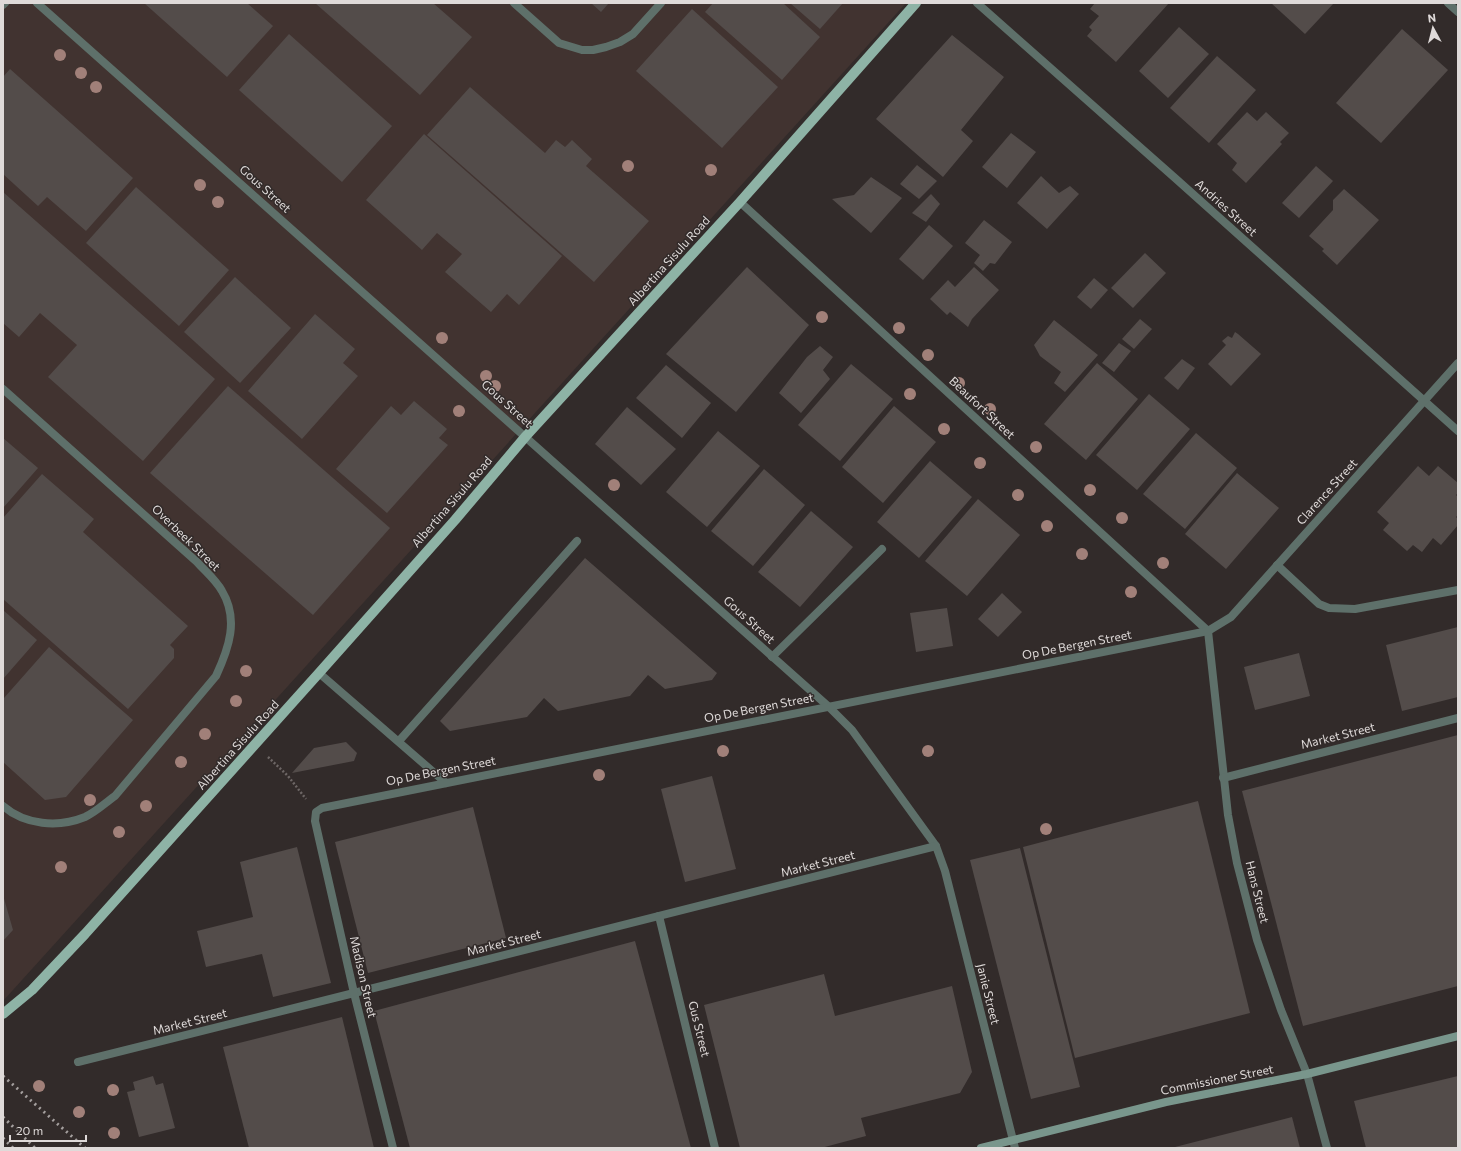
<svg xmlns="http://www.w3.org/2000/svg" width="1461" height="1151" font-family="Commissioner,sans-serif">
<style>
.built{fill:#413330}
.building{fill:#534c4a}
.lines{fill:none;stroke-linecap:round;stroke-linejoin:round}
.path{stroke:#6d6665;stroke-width:2.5;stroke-dasharray:2 2;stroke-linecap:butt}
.service{stroke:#5e706a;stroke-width:8}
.minor{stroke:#5e706a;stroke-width:8}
.secondary{stroke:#79968c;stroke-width:8}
.primary{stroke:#8eb3a6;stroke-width:10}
.rail{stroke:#a49f9e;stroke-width:3;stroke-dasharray:2 4;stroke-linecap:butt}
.tree{fill:#a18079}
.labels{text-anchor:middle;stroke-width:3;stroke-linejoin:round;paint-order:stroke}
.street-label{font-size:12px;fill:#dfdad9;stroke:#322b2a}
</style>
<rect width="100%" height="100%" fill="#322b2a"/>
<path class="built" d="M3,3H906L3,1001Z"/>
<g class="building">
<path d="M144,3H247L273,26L227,77Z"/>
<path d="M315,3H433L472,37L420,95Z"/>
<path d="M591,3H609L601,12Z"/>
<path d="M713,3H783L820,37L782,80L705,12Z"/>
<path d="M790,3H843L820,29Z"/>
<path d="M1095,3H1169L1116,62L1087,36L1092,30L1089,27L1099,16L1090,9Z"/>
<path d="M1271,3H1334L1305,34Z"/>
<path d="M692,9L778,87L722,148L636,71Z"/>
<path d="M1179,27L1209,54L1168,98L1139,71Z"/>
<path d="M1402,29L1448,70L1381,143L1336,103Z"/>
<path d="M289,34L392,126L342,182L239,90Z"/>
<path d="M952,35L1004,77L961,130L973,141L943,177L876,119Z"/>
<path d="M1217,56L1256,90L1209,143L1170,108Z"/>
<path d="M10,69L133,178L86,231L47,197L38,206L3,174V77Z"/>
<path d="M470,87L545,153L556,140L565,147L572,140L592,159L586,166L649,221L594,282L427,135Z"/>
<path d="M1247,112L1257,121L1266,112L1289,133L1280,142L1282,144L1246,183L1232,170L1237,163L1217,144Z"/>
<path d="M1011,133L1036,152L1007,188L982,167Z"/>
<path d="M424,134L562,256L519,305L507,294L491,312L445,272L462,254L437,233L422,250L366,200Z"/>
<path d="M917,165L937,181L919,199L900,184Z"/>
<path d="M1316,166L1333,181L1299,218L1282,203Z"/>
<path d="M1041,176L1059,193L1070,186L1079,194L1047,229L1017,203Z"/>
<path d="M871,177L902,198L871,233L832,199L854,195Z"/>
<path d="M136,187L229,270L179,326L86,243Z"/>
<path d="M1344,189L1379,220L1337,265L1322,251L1324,249L1309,236L1333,210V200Z"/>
<path d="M3,192L215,379L143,461L48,377L77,345L40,313L19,337L3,323Z"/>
<path d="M931,194L940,204L926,222L912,213Z"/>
<path d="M984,220L1012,242L995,264L990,263L983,271L974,263L980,255L965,243Z"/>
<path d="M929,225L953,246L923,280L899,259Z"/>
<path d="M1145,253L1166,273L1133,308L1111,288Z"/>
<path d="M747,267L809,325L736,412L666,354Z"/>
<path d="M974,267L999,290L972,319L968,327L950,312L947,315L930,299L948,280L955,287Z"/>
<path d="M235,277L291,328L240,383L184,332Z"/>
<path d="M1094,278L1108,290L1091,309L1077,297Z"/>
<path d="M315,314L355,349L343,363L358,376L302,439L248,391Z"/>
<path d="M1140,319L1152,329L1134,349L1122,339Z"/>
<path d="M1054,320L1098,355L1065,392L1054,383L1061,372L1040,356L1034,345Z"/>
<path d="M1235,332L1238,334L1261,354L1231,386L1208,364L1226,345L1222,341L1228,336L1232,338Z"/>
<path d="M1119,343L1131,351L1114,372L1102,363Z"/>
<path d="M820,346L833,357L823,370L830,379L801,413L779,393L807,357Z"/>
<path d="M1182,359L1195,368L1178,390L1164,378Z"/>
<path d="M1097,363L1138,399L1086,460L1044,424Z"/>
<path d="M851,364L893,399L840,461L798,425Z"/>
<path d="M666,365L711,403L682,438L636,398Z"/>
<path d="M228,386L390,528L313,615L150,473Z"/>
<path d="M1149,394L1190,429L1137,490L1096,455Z"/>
<path d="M414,401L447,429L439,438L448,445L387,513L336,469L391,406L401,415Z"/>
<path d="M894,406L936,442L883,503L842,467Z"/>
<path d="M627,407L676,449L641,485L595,444Z"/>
<path d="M718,431L760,466L707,527L666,492Z"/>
<path d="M1196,433L1237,468L1185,529L1143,494Z"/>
<path d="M3,438L38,468L3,508Z"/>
<path d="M930,461L972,497L919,558L877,522Z"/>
<path d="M1418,466L1429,476L1438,466L1458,483V493L1456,495L1458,497V515L1456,517L1458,519V525L1441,545L1433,538L1422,552L1413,545L1407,551L1383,530L1389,523L1377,512Z"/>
<path d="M764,469L805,505L753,566L711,531Z"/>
<path d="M1237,473L1279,508L1226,569L1185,534Z"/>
<path d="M42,474L94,519L83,532L188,626L170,645L174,649V658L128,709L3,599V518Z"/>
<path d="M978,499L1020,535L967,596L925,561Z"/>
<path d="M811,511L853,547L800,607L758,572Z"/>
<path d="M585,558L717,673L712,680L665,689L648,675L630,696L558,711L544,698L527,717L450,731L440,721Z"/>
<path d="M1002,593L1022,612L998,637L978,619Z"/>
<path d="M947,608L953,646L916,652L910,613Z"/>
<path d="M3,610L37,640L3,679Z"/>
<path d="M1458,627V697L1402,711L1386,645Z"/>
<path d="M49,647L133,720L66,797L45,800L3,762V697L4,698Z"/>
<path d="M1299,653L1310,696L1255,710L1244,667Z"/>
<path d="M1458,735V986L1303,1026L1242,791Z"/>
<path d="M346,742L357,753L354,761L292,773L314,748Z"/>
<path d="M712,776L736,869L685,882L661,789Z"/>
<path d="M1198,801L1250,1013L1075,1058L1023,847Z"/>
<path d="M473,807L506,938L368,973L335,842Z"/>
<path d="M297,847L331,983L273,997L262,954L206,967L197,931L253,917L240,862Z"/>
<path d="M1020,848L1080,1087L1031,1099L970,860Z"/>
<path d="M3,895L13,930L3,941Z"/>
<path d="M635,941L691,1148H410L374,1011Z"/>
<path d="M824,974L835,1016L952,986L972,1072L960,1093L861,1118L866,1136L821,1148H740L704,1005Z"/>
<path d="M342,1017L374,1148H249L223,1047Z"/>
<path d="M153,1076L156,1085L163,1083L175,1128L139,1137L127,1092L135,1090L133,1082Z"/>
<path d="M1458,1076V1148H1366L1354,1101Z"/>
<path d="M1292,1117L1300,1148H1175V1147Z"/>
</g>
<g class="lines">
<path class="path" d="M268,757L288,776L306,799"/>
<g class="service">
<path d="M1277,565L1319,604L1329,608L1355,609L1458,590"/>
<path d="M772,657L882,549"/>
<path d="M399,741L577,541"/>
</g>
<g class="minor">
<path d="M37,3L829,707L852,730L936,846L945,871L1015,1148"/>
<path d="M514,3L559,43L582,50H593L606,47L620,42L633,34L661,3"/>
<path d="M977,3L1175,178L1458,431"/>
<path d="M1448,3L1458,12"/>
<path d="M3,5L5,3"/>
<path d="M740,202L1208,631"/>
<path d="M3,389L197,562C205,571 216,580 222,591C239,619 229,648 216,676L115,796C105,803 96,812 85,817C58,828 25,825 3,806"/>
<path d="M1208,631L1228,815L1237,863L1257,940L1281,1010L1307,1074L1327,1148"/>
<path d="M319,673L446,783"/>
<path d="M1223,778L1458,718"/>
<path d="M659,916L715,1148"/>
<path d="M78,1062L354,993L936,846"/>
<path d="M393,1148L354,993L315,821L316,812L322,808L1208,631L1231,617L1458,363"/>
</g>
<path class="secondary" d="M981,1148L1166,1102L1307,1074L1458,1036"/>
<path class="primary" d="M3,1014L32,990L85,934L319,673L455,520L526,436L740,202L916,3"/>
<g class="rail">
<path d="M3,1076L85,1148"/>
<path d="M3,1117L35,1148"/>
<path d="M3,1138L13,1148"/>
</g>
</g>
<g class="tree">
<circle cx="60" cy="55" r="6"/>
<circle cx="81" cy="73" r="6"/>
<circle cx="96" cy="87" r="6"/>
<circle cx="628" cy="166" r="6"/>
<circle cx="711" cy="170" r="6"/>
<circle cx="200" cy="185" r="6"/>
<circle cx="218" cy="202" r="6"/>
<circle cx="822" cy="317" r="6"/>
<circle cx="899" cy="328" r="6"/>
<circle cx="442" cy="338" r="6"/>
<circle cx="928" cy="355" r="6"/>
<circle cx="486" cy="376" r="6"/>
<circle cx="959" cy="383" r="6"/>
<circle cx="495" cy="386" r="6"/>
<circle cx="910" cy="394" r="6"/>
<circle cx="990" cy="409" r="6"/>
<circle cx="459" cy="411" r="6"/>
<circle cx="944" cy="429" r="6"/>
<circle cx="1036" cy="447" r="6"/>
<circle cx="980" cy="463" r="6"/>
<circle cx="614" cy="485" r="6"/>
<circle cx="1090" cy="490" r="6"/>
<circle cx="1018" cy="495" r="6"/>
<circle cx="1122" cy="518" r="6"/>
<circle cx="1047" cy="526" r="6"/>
<circle cx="1082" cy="554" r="6"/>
<circle cx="1163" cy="563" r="6"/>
<circle cx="1131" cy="592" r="6"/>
<circle cx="246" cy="671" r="6"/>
<circle cx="236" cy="701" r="6"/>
<circle cx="205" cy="734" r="6"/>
<circle cx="723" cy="751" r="6"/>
<circle cx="928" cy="751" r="6"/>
<circle cx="181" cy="762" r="6"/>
<circle cx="599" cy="775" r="6"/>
<circle cx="90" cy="800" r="6"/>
<circle cx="146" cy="806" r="6"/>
<circle cx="1046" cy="829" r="6"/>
<circle cx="119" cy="832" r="6"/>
<circle cx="61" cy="867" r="6"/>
<circle cx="39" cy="1086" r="6"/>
<circle cx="113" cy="1090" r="6"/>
<circle cx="79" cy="1112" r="6"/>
<circle cx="114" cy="1133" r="6"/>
</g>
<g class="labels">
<g class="street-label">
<text transform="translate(265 189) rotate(42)" y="4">Gous Street</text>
<text transform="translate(1226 208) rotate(42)" y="4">Andries Street</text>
<text transform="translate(669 261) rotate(-48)" y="4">Albertina Sisulu Road</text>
<text transform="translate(507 404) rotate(42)" y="4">Gous Street</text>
<text transform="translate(982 408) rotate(43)" y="4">Beaufort Street</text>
<text transform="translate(1327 492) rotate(-48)" y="4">Clarence Street</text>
<text transform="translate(452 502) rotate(-49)" y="4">Albertina Sisulu Road</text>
<text transform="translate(186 538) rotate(44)" y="4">Overbeek Street</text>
<text transform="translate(749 620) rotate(42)" y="4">Gous Street</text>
<text transform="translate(1077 645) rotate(-11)" y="4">Op De Bergen Street</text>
<text transform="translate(759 708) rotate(-11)" y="4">Op De Bergen Street</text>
<text transform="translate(1338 736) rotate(-14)" y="4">Market Street</text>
<text transform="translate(238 745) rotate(-48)" y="4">Albertina Sisulu Road</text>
<text transform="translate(441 771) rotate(-11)" y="4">Op De Bergen Street</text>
<text transform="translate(818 864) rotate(-14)" y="4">Market Street</text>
<text transform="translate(1257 892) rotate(76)" y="4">Hans Street</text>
<text transform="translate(504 943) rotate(-14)" y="4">Market Street</text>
<text transform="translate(363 977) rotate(77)" y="4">Madison Street</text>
<text transform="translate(988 994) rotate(76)" y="4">Janie Street</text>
<text transform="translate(190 1022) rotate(-14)" y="4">Market Street</text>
<text transform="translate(699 1029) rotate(76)" y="4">Gus Street</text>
<text transform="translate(1217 1080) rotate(-11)" y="4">Commissioner Street</text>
</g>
</g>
<rect width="1461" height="1151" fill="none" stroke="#dfdad9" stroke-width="8"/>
<g transform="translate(1433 28) rotate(353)" stroke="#322b2a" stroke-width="3" paint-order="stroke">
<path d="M0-3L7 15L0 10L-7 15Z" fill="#dfdad9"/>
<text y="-6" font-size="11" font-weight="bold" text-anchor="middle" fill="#dfdad9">N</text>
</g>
<path d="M10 1135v6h76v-6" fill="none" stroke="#dfdad9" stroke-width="2"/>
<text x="16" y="1135" font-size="12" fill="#dfdad9" stroke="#322b2a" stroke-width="3" paint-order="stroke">20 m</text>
</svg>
